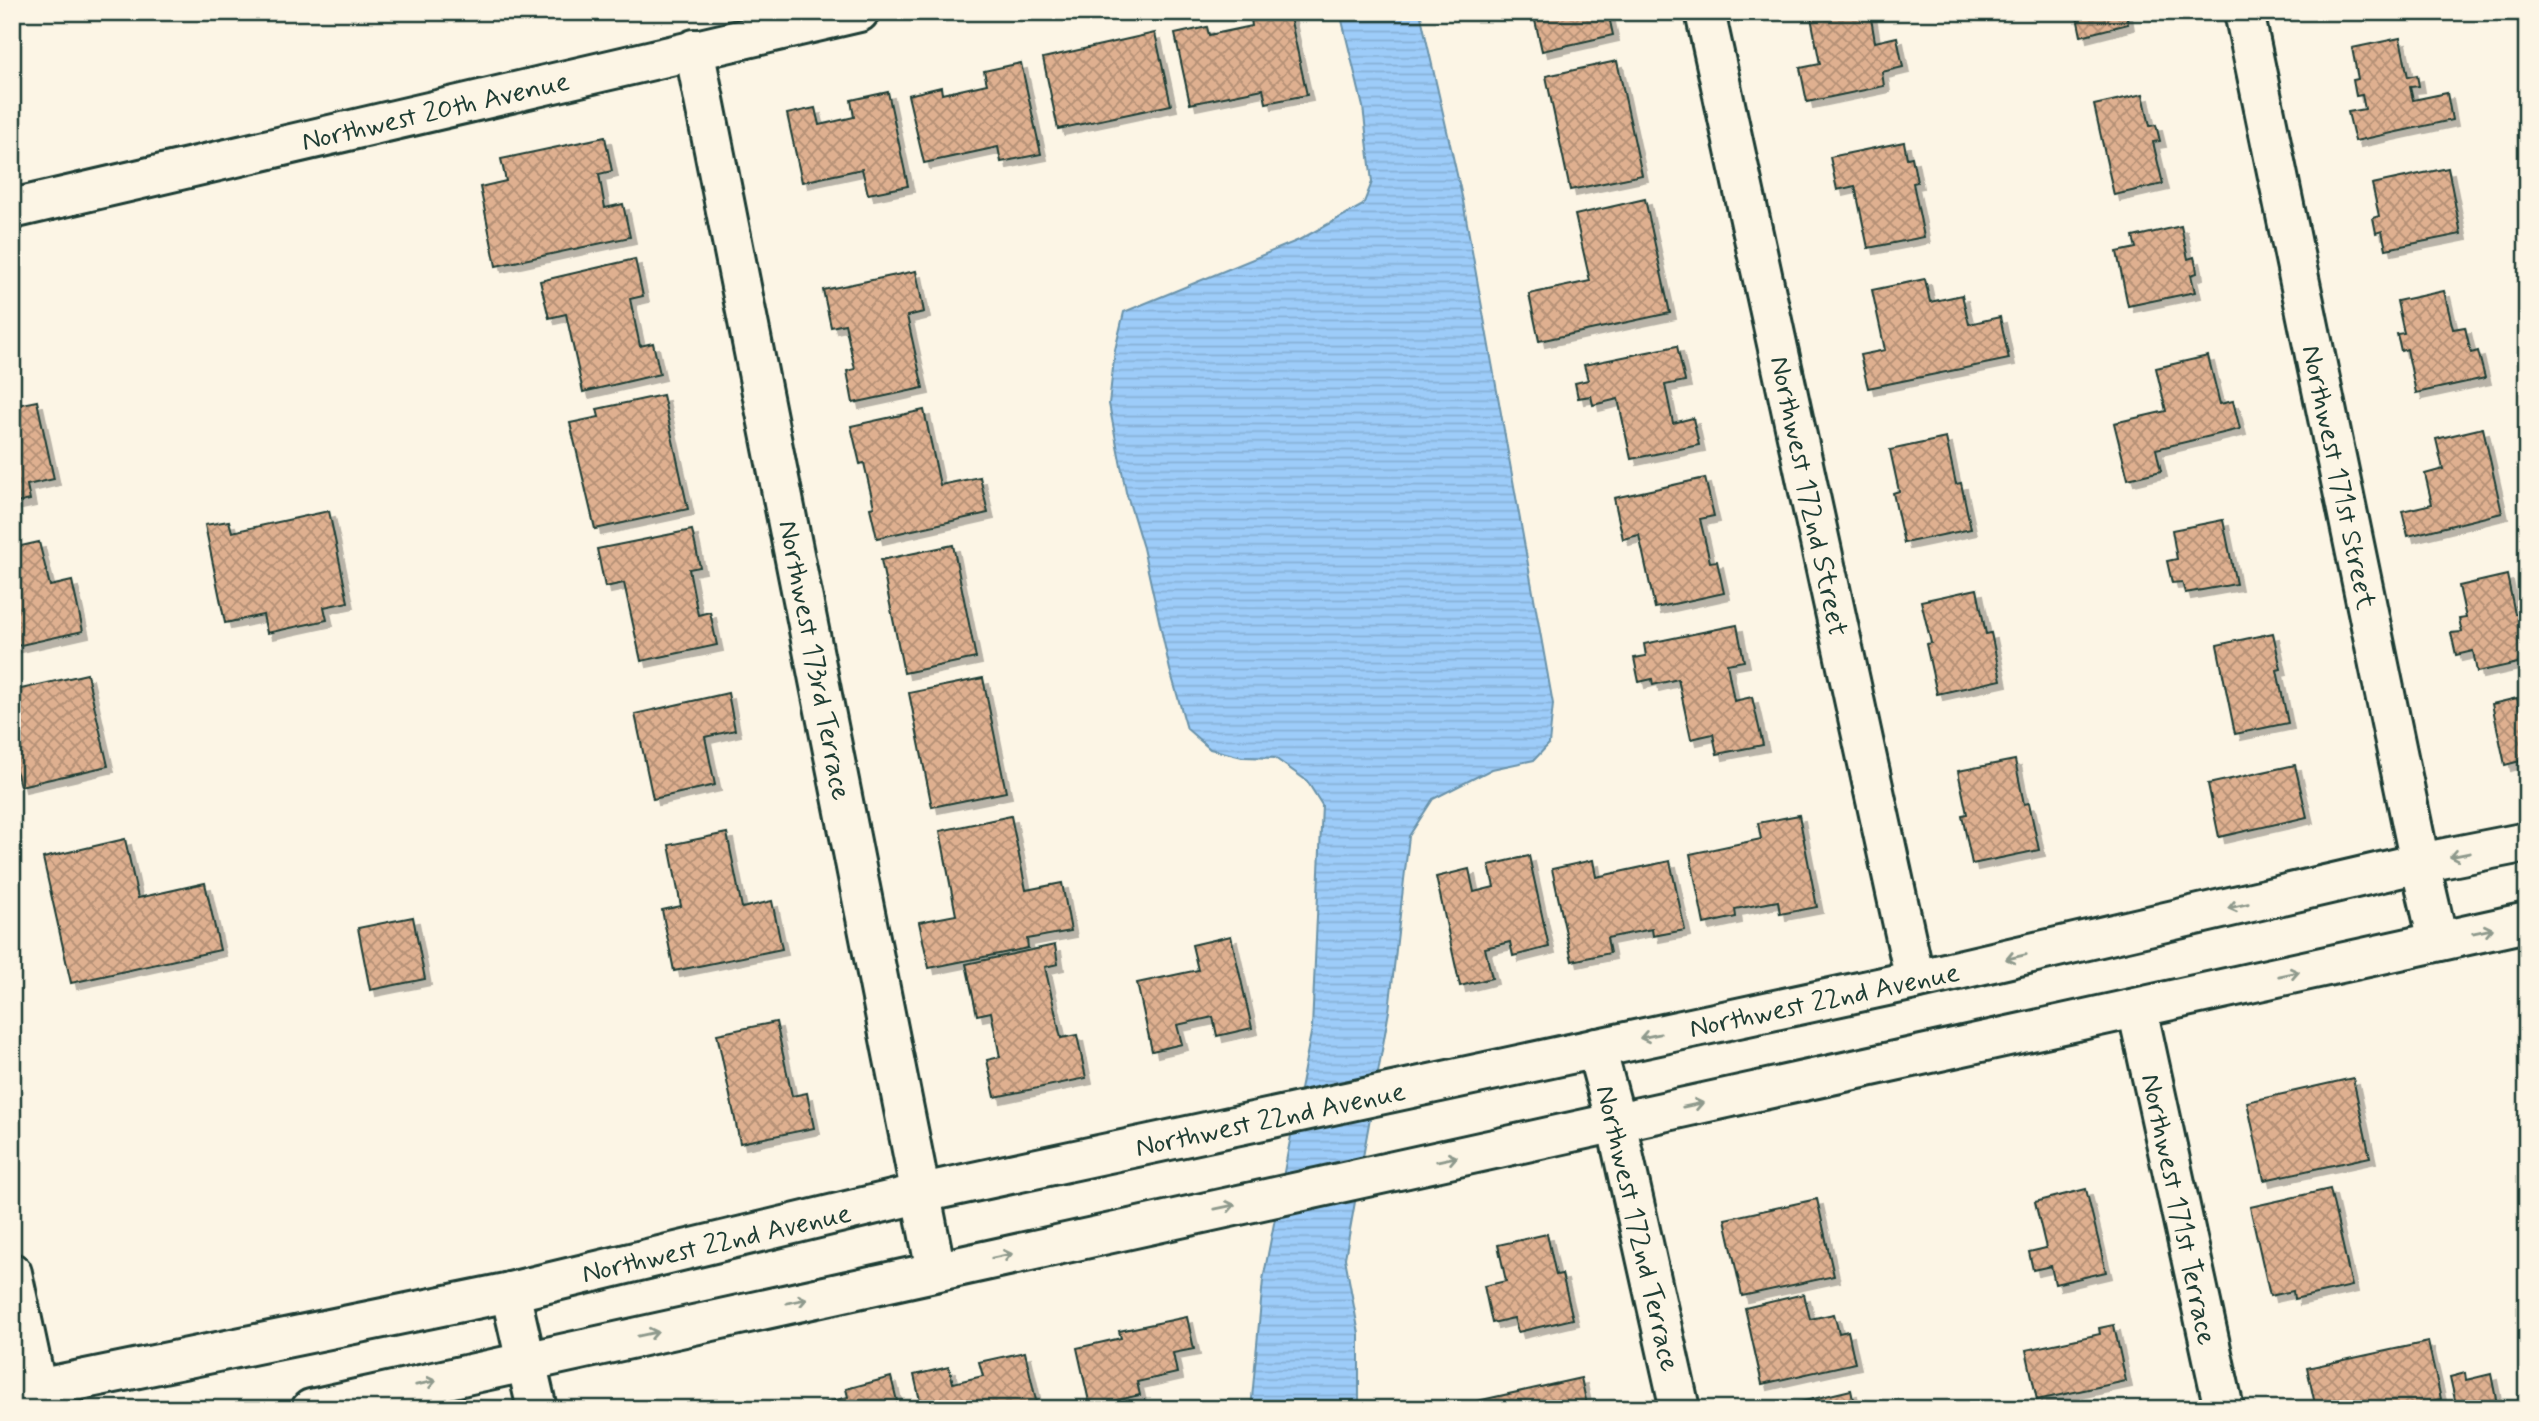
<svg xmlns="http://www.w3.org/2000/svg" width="2539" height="1421" font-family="Mynerve,sans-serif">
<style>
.water{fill:url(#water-rules);stroke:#6b93aa;stroke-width:2}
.building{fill:url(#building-cross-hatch);stroke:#1f3d34;stroke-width:2;filter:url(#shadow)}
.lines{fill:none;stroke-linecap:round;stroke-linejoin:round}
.minor-casing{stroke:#1f3d34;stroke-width:44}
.tertiary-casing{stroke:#1f3d34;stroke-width:44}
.secondary-casing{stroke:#1f3d34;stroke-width:44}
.minor{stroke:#fcf5e5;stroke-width:38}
.tertiary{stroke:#fcf5e5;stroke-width:38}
.secondary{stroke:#fcf5e5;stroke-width:38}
.oneway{stroke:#8e998c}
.labels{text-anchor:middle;stroke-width:5;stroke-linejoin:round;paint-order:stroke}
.street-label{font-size:28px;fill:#1f3d34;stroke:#fcf5e5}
</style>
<defs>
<pattern id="water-rules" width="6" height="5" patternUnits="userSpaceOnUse" patternTransform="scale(1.75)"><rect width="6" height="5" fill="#9dccf9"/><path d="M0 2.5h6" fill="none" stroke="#87b0d6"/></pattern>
<pattern id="building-cross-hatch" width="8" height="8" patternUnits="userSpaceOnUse" patternTransform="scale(1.75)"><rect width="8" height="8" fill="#dfb090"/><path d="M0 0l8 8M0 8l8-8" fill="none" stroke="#b49076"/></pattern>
<filter id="shadow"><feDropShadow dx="6" dy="6" stdDeviation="0" flood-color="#0004"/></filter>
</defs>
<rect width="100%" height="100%" fill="#fcf5e5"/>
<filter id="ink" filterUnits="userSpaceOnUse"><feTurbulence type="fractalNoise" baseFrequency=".0143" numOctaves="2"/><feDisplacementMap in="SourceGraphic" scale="14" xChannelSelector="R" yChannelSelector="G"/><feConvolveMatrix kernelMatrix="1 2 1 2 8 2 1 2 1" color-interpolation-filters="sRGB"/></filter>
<g filter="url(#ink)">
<path class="water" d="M1340,12H1420L1463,201L1553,704L1549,744L1534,760L1492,769L1433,799L1409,836L1389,1011L1345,1258L1359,1334V1409H1251L1263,1280L1312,1028L1322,805L1307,781L1275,758L1242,757L1210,749L1187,729L1170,670L1143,548L1126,492L1109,404L1115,350L1124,312L1299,240L1363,205L1372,182L1363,107Z"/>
<g class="building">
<path d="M1250,12H1289L1307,95L1266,103L1263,89L1190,104L1175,34L1207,27L1209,35L1252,26Z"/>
<path d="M1533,12H1608L1613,35L1542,51Z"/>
<path d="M1810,12H1870L1875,42L1897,37L1903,67L1882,72L1884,86L1807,102L1800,68L1820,64Z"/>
<path d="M2076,12H2126L2128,24L2081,36Z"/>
<path d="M1155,33L1171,105L1058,129L1043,58Z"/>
<path d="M2400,38L2408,77L2417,75L2419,86L2410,87L2413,100L2447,93L2452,120L2355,141L2348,112L2365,109L2362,95L2356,96L2353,80L2358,79L2352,48Z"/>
<path d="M1617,61L1642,175L1570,190L1546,76Z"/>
<path d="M1021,63L1041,154L1001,162L998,147L924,163L908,95L941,87L942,94L987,84L984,71Z"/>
<path d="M888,92L908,186L868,194L862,169L802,182L787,114L815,108L819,125L854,117L851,100Z"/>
<path d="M2143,94L2150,126L2156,125L2160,141L2153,142L2163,184L2114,195L2094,105Z"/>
<path d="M605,137L612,171L599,174L605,208L623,204L630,237L496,266L480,187L506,181L501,159Z"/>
<path d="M1904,142L1907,158L1912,157L1917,182L1913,183L1924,237L1868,248L1855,186L1837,190L1830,157Z"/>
<path d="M2448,168L2461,234L2386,249L2382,231L2376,233L2373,218L2379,216L2372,184Z"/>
<path d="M1645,199L1670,313L1539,341L1529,294L1590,281L1575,215Z"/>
<path d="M2181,226L2188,259L2194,257L2196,265L2197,273L2191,275L2195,292L2128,306L2117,252L2136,248L2133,237Z"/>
<path d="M635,259L643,296L630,299L640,346L653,343L660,374L583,392L566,314L549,318L540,281Z"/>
<path d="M916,271L924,312L907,316L923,388L853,403L847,371L855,369L845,324L831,327L823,290Z"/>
<path d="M1925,279L1930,302L1962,295L1969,324L2000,317L2009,359L1868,388L1860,355L1885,350L1872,290Z"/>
<path d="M2444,291L2453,329L2465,327L2471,353L2478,351L2485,378L2416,393L2407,349L2401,351L2399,342L2397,334L2404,333L2397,301Z"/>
<path d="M1677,346L1685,381L1665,385L1673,423L1693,418L1699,445L1631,459L1618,399L1593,405L1591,396L1578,398L1575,383L1588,380L1584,365Z"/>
<path d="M2208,356L2220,404L2233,401L2240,429L2156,449L2161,471L2128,479L2114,423L2166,411L2156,368Z"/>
<path d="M663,395L688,509L595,529L570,423L599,417L597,409Z"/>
<path d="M37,401L54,479L27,485L30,500L12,504V406Z"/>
<path d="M924,410L940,485L980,477L988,513L877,538L870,508L874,507L864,463L860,464L851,426Z"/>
<path d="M2483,428L2502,513L2408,536L2402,511L2432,504L2425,474L2443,469L2436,439Z"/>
<path d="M1946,438L1956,484L1961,483L1971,529L1904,543L1893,493L1899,491L1890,450Z"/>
<path d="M1705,478L1714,516L1700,519L1710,562L1717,561L1724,593L1655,608L1639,535L1623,539L1614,498Z"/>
<path d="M329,511L348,602L324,607L327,620L267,633L263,615L225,623L205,525L229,521L232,532Z"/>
<path d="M2223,520L2236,584L2185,593L2182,582L2172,583L2167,561L2177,559L2172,530Z"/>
<path d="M692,530L700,567L689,569L698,615L710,612L717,645L641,661L624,583L605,587L597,549Z"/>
<path d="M39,542L50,586L72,581L83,631L12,647V548Z"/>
<path d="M953,545L976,658L904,673L881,560Z"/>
<path d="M2507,575L2515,614L2527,611V623L2519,625L2522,640L2527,639V661L2477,672L2473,651L2456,655L2451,633L2462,632L2459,619L2466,618L2459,586Z"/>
<path d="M1977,589L1986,634L1991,633L2001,680L1937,694L1926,644L1931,643L1921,601Z"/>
<path d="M1737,625L1744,661L1727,664L1734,701L1752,697L1763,745L1717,754L1713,734L1691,739L1678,679L1653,685L1652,679L1639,682L1634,658L1646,656L1644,644Z"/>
<path d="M2273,633L2281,669L2277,670L2288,723L2235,734L2217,645Z"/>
<path d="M87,674L108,766L20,786L12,754V691Z"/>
<path d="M983,678L1006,792L932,807L909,693Z"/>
<path d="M728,693L735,730L705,737L715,785L653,799L635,714Z"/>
<path d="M2517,698L2520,710L2527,708V765L2524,760L2505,765L2492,704Z"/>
<path d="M2015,760L2024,804L2029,803L2039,850L1972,864L1962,815L1967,814L1958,771Z"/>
<path d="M2295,765L2307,817L2219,837L2208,784Z"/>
<path d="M1799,815L1817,907L1780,914L1778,901L1735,909L1736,917L1704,924L1690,854L1761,839L1758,823Z"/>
<path d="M1011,816L1026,890L1062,883L1071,931L1027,939L1028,948L929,968L919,922L956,915L940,831Z"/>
<path d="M727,833L742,908L772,901L782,949L674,971L662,910L681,906L669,845Z"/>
<path d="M125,839L138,898L205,883L220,950L71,983L43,858Z"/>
<path d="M1529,856L1549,947L1513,956L1510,942L1485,948L1492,978L1460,986L1436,877L1469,869L1474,892L1494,887L1489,865Z"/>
<path d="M1593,860L1596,877L1670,861L1685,930L1653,936L1652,929L1607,938L1610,953L1572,961L1552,869Z"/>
<path d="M413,917L425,979L370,990L358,928Z"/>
<path d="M1231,936L1252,1028L1217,1036L1213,1017L1177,1025L1182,1044L1152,1051L1137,983L1198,970L1192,945Z"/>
<path d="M1055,945L1058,964L1045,967L1061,1038L1077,1035L1086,1078L995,1097L987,1060L1000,1057L991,1012L977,1015L966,964Z"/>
<path d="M776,1022L792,1096L807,1093L814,1128L740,1143L717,1034Z"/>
<path d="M2353,1078L2370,1157L2264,1180L2247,1102Z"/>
<path d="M2086,1189L2106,1272L2055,1284L2051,1266L2033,1270L2029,1252L2046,1248L2035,1202Z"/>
<path d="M2330,1189L2352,1286L2294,1299L2293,1291L2270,1296L2250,1207Z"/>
<path d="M1817,1199L1834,1276L1742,1296L1725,1219Z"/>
<path d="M1547,1234L1556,1275L1562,1274L1573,1319L1518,1332L1514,1318L1492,1323L1484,1286L1506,1281L1498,1245Z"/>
<path d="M1804,1294L1810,1319L1834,1314L1839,1333L1848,1331L1855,1363L1762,1384L1745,1308Z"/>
<path d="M1187,1317L1194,1349L1173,1353L1177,1373L1137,1382L1140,1395L1090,1406L1077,1348L1121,1338L1119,1331Z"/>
<path d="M2114,1325L2126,1381L2037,1400L2026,1350L2100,1334L2099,1328Z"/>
<path d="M2428,1342L2441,1399L2396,1409H2316L2307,1368Z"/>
<path d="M1025,1352L1038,1409H922L914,1375L949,1367L953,1383L983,1376L979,1362Z"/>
<path d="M2465,1373L2466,1380L2491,1374L2498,1409H2457L2450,1377Z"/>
<path d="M891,1377L899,1409H801L848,1397L846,1389Z"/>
<path d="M1581,1378L1588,1409H1479L1477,1401Z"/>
<path d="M1851,1390L1855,1409H1771Z"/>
</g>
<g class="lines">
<g class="minor-casing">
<g id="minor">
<path d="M1705,12L1915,980"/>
<path d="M2244,12L2420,863L2438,941"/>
<path d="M694,49L936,1271"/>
<path d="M12,209L859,12"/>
<path d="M2137,1008L2224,1409"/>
<path d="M1596,1048L1616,1122L1680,1409"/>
<path d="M510,1292L537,1409"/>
</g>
</g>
<g class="tertiary-casing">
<path id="tertiary" d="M12,1273L41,1409"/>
</g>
<g class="secondary-casing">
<g id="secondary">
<path d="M12,1394L510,1292L922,1193L1915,980L2420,863L2527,842"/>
<path d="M311,1409L2527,922"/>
</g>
</g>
<use href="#minor" class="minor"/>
<use href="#tertiary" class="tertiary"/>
<use href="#secondary" class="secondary"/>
</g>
<defs><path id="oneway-shaft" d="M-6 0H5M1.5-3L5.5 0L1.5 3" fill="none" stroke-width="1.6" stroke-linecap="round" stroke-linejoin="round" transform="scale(1.75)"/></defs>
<g class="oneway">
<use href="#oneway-shaft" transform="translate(2460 855) rotate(169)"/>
<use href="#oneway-shaft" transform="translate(2238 906) rotate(167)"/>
<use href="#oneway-shaft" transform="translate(2483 931) rotate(-12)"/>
<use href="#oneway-shaft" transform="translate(2016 957) rotate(167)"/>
<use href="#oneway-shaft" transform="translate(2289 974) rotate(-12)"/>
<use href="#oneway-shaft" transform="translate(1650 1036) rotate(168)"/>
<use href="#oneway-shaft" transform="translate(1693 1105) rotate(-12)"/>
<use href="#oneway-shaft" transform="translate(1447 1159) rotate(-12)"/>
<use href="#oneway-shaft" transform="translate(1225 1207) rotate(-12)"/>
<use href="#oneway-shaft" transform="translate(1002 1256) rotate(-12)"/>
<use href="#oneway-shaft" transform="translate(797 1301) rotate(-12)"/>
<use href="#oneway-shaft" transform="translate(648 1334) rotate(-12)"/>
<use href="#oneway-shaft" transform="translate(426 1383) rotate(-12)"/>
</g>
</g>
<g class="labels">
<g class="street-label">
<text transform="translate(435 110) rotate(-13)" y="10">Northwest 20th Avenue</text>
<text transform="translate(2340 477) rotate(78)" y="10">Northwest 171st Street</text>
<text transform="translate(1810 496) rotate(78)" y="10">Northwest 172nd Street</text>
<text transform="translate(816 660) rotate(79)" y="10">Northwest 173rd Terrace</text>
<text transform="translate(1824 999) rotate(-12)" y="10">Northwest 22nd Avenue</text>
<text transform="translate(1270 1118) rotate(-12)" y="10">Northwest 22nd Avenue</text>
<text transform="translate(2180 1209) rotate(78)" y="10">Northwest 171st Terrace</text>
<text transform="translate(1639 1228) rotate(77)" y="10">Northwest 172nd Terrace</text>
<text transform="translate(716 1242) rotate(-13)" y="10">Northwest 22nd Avenue</text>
</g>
</g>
<rect width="2539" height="1421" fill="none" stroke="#fcf5e5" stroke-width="42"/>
<rect x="21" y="21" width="2497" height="1379" fill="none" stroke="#1f3d34" stroke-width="2.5" filter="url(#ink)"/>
</svg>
